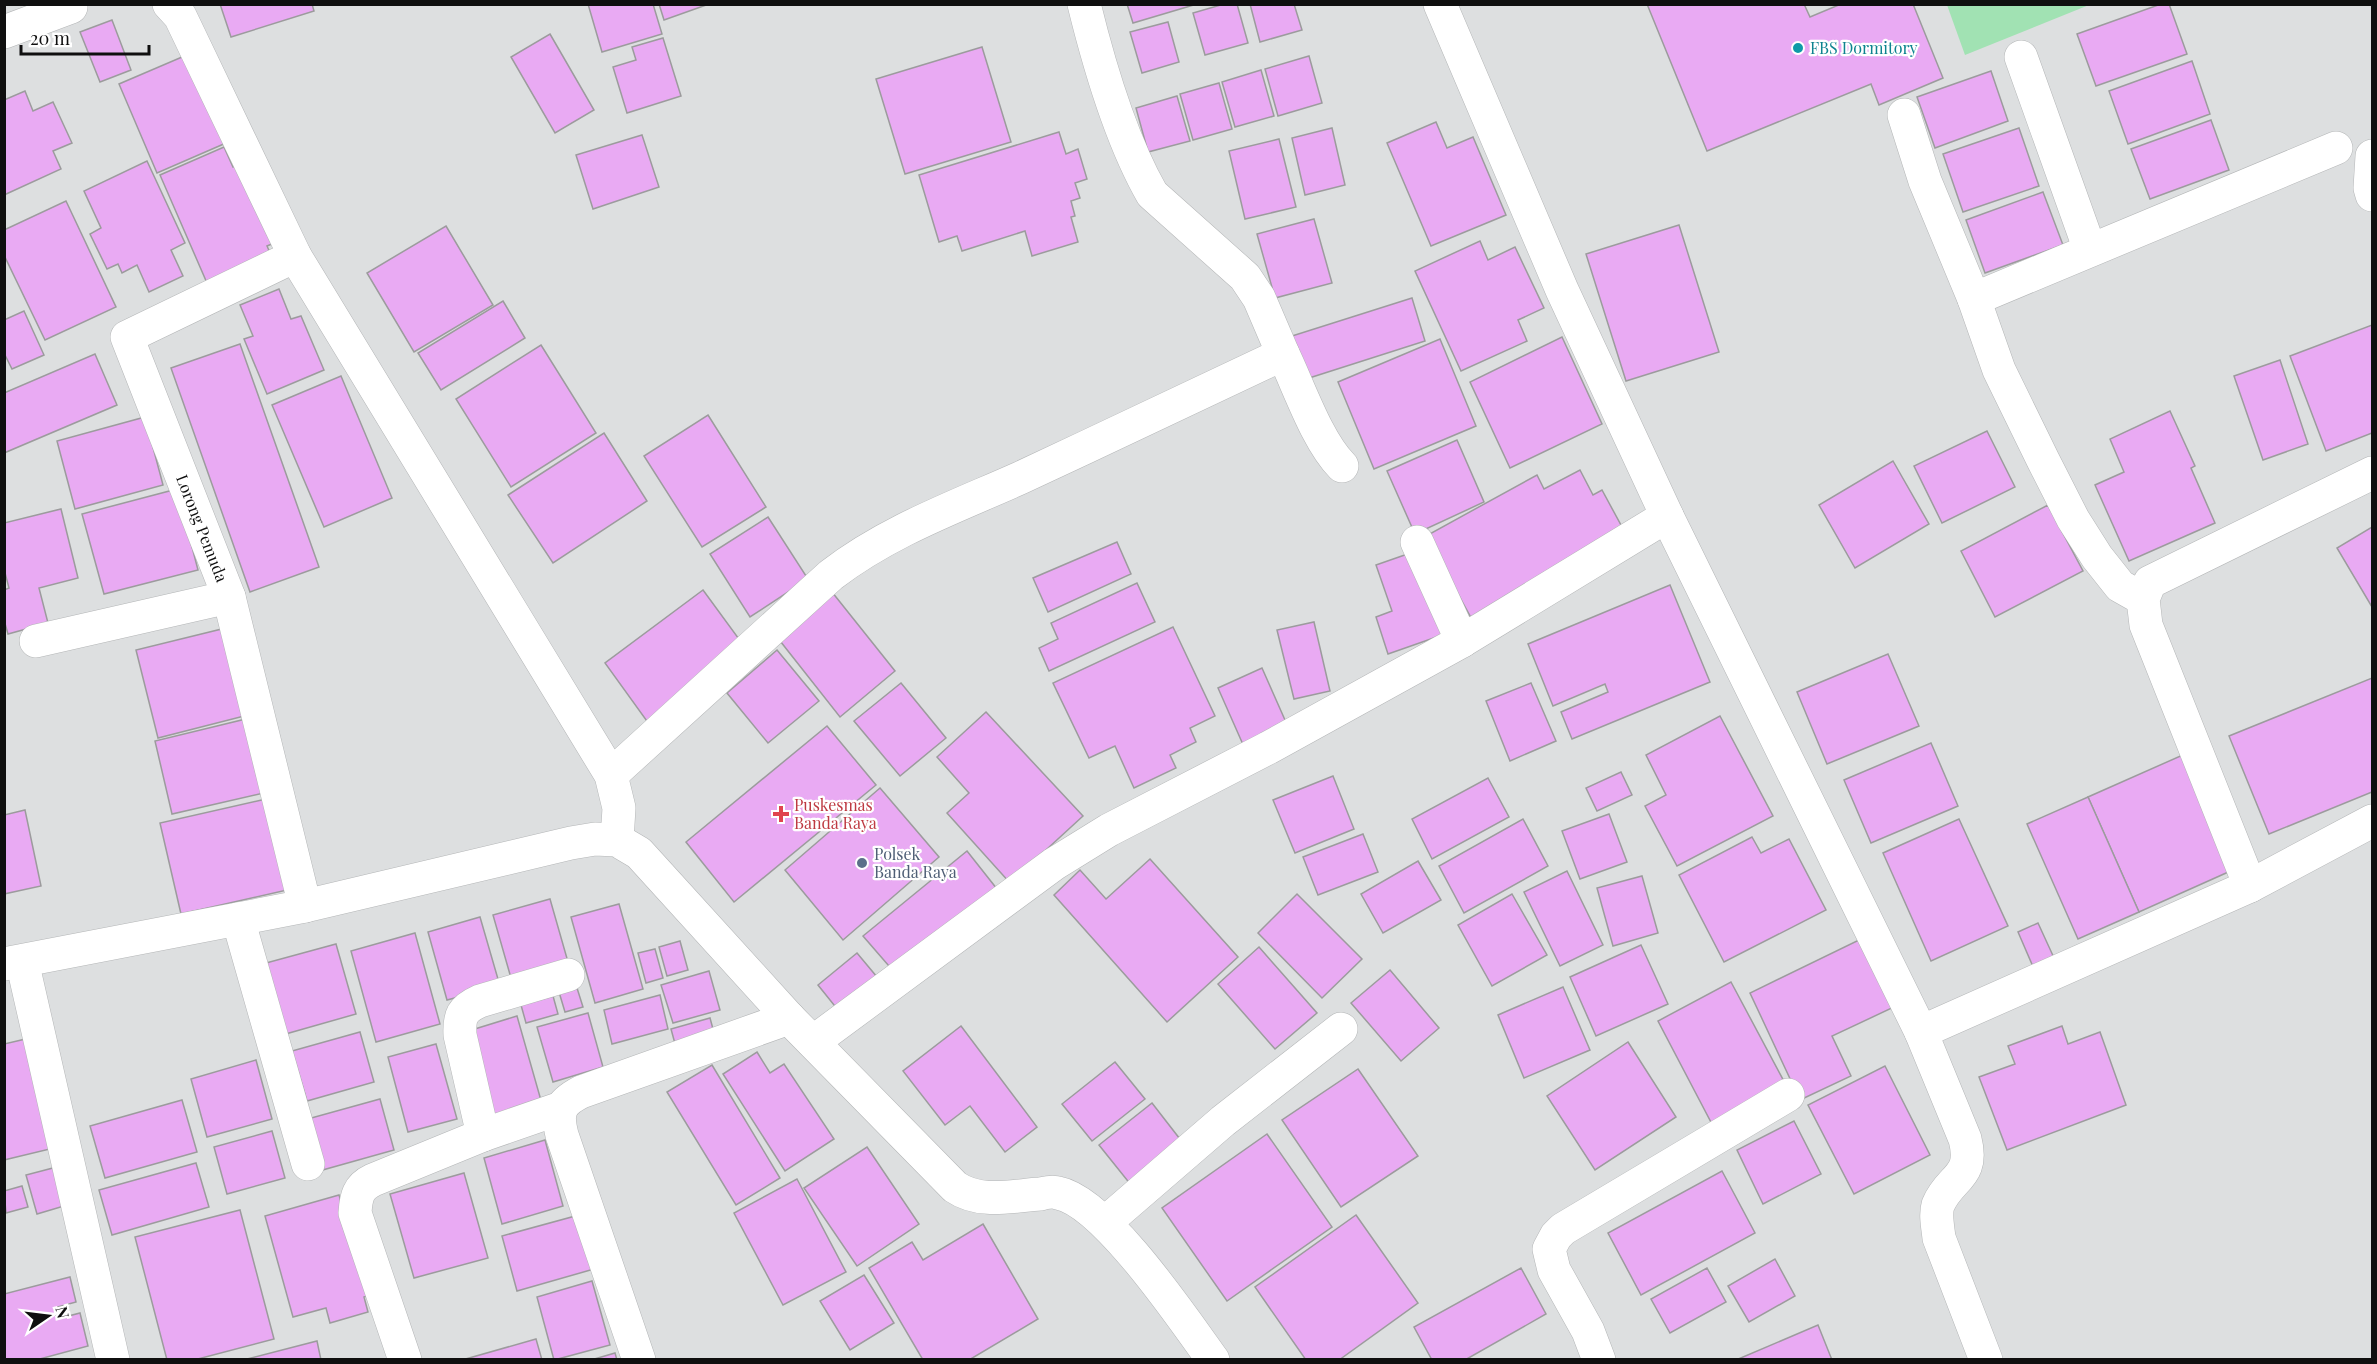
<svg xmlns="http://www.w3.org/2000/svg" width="2377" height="1364" font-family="'Playfair Display',serif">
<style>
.green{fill:#a1e2b3}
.building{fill:#e9aaf3;stroke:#9c9b9d;stroke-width:1.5}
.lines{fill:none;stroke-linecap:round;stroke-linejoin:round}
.street-casing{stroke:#b4b6b7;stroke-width:34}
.street{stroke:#fff;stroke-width:33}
.culture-dot{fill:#0f9aa8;stroke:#fff;stroke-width:2}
.health-dot{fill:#e0444e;stroke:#fff;stroke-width:2}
.service-dot{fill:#5c6f8a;stroke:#fff;stroke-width:2}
.labels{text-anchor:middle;stroke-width:4.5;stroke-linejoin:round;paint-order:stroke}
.culture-label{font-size:16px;fill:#0d838f;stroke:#fff;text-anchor:start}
.street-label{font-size:16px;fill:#0f0f0f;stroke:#fff}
.health-label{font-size:16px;fill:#be3a42;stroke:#fff;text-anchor:start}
.service-label{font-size:16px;fill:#4e5e75;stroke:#fff;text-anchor:start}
</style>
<rect width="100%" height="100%" fill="#dddfe0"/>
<path class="green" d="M1947,5V4L2089,5L1965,55Z"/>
<g class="building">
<path d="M220,4H312L314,11L231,37Z"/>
<path d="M588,4H653L662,34L602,52Z"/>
<path d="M659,4H709L664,20Z"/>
<path d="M1127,4H1197L1133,23Z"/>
<path d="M1224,4H1237L1248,43L1205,55L1193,13Z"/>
<path d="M1250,4H1294L1302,30L1260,42Z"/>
<path d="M1647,4H1804L1810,17L1841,4H1913L1943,78L1879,105L1871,84L1707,151Z"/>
<path d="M2161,4H2169L2187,54L2096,86L2077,34Z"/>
<path d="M112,20L131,70L100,82L80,32Z"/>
<path d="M1168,22L1179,62L1142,73L1130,32Z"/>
<path d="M550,34L594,110L555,133L511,57Z"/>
<path d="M663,38L681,96L627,113L613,67L636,60L632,47Z"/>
<path d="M982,47L1011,142L905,174L876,79Z"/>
<path d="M189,54L226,143L157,173L119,84Z"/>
<path d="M1309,56L1322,103L1278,116L1265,69Z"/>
<path d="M2192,61L2210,114L2128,144L2109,91Z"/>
<path d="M1261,70L1274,116L1235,127L1222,82Z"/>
<path d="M1991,71L2008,121L1935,148L1917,97Z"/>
<path d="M1219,83L1232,129L1193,140L1180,94Z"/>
<path d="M25,91L33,111L53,102L72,143L53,151L61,169L4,195V100Z"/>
<path d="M1177,96L1190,141L1148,152L1136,108Z"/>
<path d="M2211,120L2229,170L2150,199L2131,149Z"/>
<path d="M1436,122L1447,148L1473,137L1506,215L1431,246L1387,143Z"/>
<path d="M1332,128L1345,185L1305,195L1292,138Z"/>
<path d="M2019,128L2039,186L1963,212L1943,154Z"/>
<path d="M1059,132L1066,154L1078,149L1087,179L1075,183L1080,198L1071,201L1075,216L1071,217L1078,242L1032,256L1025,231L962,251L957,236L939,242L919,175Z"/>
<path d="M642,135L659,187L593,209L576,155Z"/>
<path d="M1279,139L1296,207L1245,219L1229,151Z"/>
<path d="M224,147L233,167L244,163L279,241L267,246L271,255L207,283L160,175Z"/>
<path d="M147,161L185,243L171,250L183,276L149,292L137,265L122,273L118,264L107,269L90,234L101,228L84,191Z"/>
<path d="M2043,192L2063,245L1985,273L1966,220Z"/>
<path d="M66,201L116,307L45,340L4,255V230Z"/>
<path d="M1314,219L1332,283L1275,298L1257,234Z"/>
<path d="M1679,225L1719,352L1626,381L1586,254Z"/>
<path d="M446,226L493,305L414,352L367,273Z"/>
<path d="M1480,241L1488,260L1515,247L1544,308L1518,320L1527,341L1461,371L1415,271Z"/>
<path d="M279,289L291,319L301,316L324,370L267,394L244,339L253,336L240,305Z"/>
<path d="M1412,298L1425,341L1306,379L1292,336Z"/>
<path d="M503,301L525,338L441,390L418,353Z"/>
<path d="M24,311L44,355L12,369L4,353V320Z"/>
<path d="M2372,325V433L2326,451L2290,356Z"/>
<path d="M1562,337L1602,424L1510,468L1470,382Z"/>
<path d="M1440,339L1476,426L1374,469L1338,382Z"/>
<path d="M240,344L319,567L250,592L171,368Z"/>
<path d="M541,345L596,433L511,487L456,399Z"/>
<path d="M95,354L117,405L4,453V393Z"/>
<path d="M2280,360L2308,444L2263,460L2234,376Z"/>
<path d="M341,376L392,498L324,527L272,405Z"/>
<path d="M2170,411L2195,466L2191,468L2215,523L2129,561L2095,485L2124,472L2110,439Z"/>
<path d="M708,415L766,507L702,547L644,456Z"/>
<path d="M145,417L163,485L75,509L57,441Z"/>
<path d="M1987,431L2015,487L1942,523L1914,466Z"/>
<path d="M604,433L647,501L553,563L508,495Z"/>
<path d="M1457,440L1484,502L1415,534L1387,471Z"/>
<path d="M1893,461L1929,524L1855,568L1819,505Z"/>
<path d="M1580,470L1593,495L1602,490L1628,538L1474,623L1426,536L1537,475L1544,489Z"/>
<path d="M177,489L198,570L104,594L82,514Z"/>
<path d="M2048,505L2083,571L1995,617L1961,551Z"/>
<path d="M61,509L78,578L39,588L48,623L8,634L4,620V590L9,588L4,569V523Z"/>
<path d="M768,517L808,579L750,617L710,554Z"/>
<path d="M2372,527V607L2337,548Z"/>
<path d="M1117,542L1131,574L1048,612L1033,578Z"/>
<path d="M1419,550L1448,633L1388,654L1376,617L1392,611L1376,565Z"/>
<path d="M1137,583L1155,622L1049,671L1039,648L1058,639L1051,623Z"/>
<path d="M1670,585L1710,682L1572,739L1561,712L1608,692L1605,684L1553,706L1528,644Z"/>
<path d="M703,590L747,650L649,724L605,663Z"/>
<path d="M832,592L895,671L840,717L777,637Z"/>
<path d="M1314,622L1330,691L1294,699L1277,630Z"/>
<path d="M234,626L256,713L158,738L136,650Z"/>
<path d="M1173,627L1215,716L1190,728L1196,742L1170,755L1176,768L1134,788L1115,746L1089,758L1053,683Z"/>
<path d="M777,650L819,701L768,743L727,693Z"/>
<path d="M1888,654L1919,726L1827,764L1797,692Z"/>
<path d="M1262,668L1289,729L1245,749L1218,688Z"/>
<path d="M2372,678V792L2269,834L2229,736Z"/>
<path d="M901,683L946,738L900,776L854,721Z"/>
<path d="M1531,683L1556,741L1510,761L1486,701Z"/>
<path d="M986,712L1083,816L1010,883L947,813L969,793L937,757Z"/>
<path d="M1720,716L1773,816L1677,866L1645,806L1666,795L1646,755Z"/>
<path d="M250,718L268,792L172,814L155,741Z"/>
<path d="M827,726L876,785L734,902L686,842Z"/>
<path d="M1931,743L1958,806L1871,843L1844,780Z"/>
<path d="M2185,754L2235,869L2139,912L2088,797Z"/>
<path d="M1621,772L1632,795L1597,811L1586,788Z"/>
<path d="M1333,776L1354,829L1295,853L1273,800Z"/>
<path d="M1488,778L1509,817L1432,859L1412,819Z"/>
<path d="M880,788L939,857L843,940L785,870Z"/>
<path d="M275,797L296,888L181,914L160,823Z"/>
<path d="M2088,797L2139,912L2078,939L2027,824Z"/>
<path d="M25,810L41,886L4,894V815Z"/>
<path d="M1609,814L1627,862L1580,879L1562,831Z"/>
<path d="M1523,819L1548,866L1464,913L1439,866Z"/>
<path d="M1959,819L2008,926L1931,961L1883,853Z"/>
<path d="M1363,834L1378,872L1318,895L1303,857Z"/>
<path d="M1752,837L1761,853L1789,839L1826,910L1724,962L1679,875Z"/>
<path d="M967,851L997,889L895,973L863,936Z"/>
<path d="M1150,859L1238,957L1167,1022L1054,895L1080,870L1106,899Z"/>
<path d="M1418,861L1441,900L1383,933L1361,894Z"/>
<path d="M1567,871L1603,945L1560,966L1524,892Z"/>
<path d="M1642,876L1658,933L1613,946L1597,888Z"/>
<path d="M1297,894L1362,959L1322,998L1258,933Z"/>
<path d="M1512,894L1547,955L1492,986L1458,925Z"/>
<path d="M550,899L570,969L513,985L493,915Z"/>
<path d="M619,904L643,989L595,1003L571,917Z"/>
<path d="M480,917L500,986L447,1000L428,932Z"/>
<path d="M2038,923L2055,960L2034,969L2018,932Z"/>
<path d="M415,933L440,1024L376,1042L351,951Z"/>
<path d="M1861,939L1894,1007L1832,1036L1851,1076L1800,1100L1750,993Z"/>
<path d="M680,941L688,970L667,976L659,947Z"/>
<path d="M336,944L356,1014L275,1037L255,966Z"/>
<path d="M1641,945L1668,1004L1596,1036L1570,977Z"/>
<path d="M1259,947L1317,1013L1275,1049L1218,984Z"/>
<path d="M655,949L663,978L646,983L638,953Z"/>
<path d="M857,953L877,977L838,1010L818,985Z"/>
<path d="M1390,970L1439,1028L1401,1061L1351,1003Z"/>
<path d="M709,971L720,1010L673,1023L661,985Z"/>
<path d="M1731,982L1787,1087L1713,1126L1658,1021Z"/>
<path d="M1563,987L1590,1050L1524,1078L1498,1015Z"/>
<path d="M577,988L583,1007L565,1012L559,992Z"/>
<path d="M660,995L668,1029L612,1044L604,1010Z"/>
<path d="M553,996L558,1014L526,1023L521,1005Z"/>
<path d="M588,1013L603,1067L553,1082L537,1027Z"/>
<path d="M517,1016L542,1104L489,1119L465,1032Z"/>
<path d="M710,1018L716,1040L677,1051L671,1029Z"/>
<path d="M961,1026L1037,1127L1005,1152L970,1106L945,1125L903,1071Z"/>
<path d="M2062,1026L2068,1044L2100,1032L2126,1105L2007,1150L1979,1077L2015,1064L2008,1046Z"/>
<path d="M360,1032L374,1082L307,1101L292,1051Z"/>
<path d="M30,1038L54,1148L4,1160V1044Z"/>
<path d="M1628,1042L1676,1117L1595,1170L1547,1096Z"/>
<path d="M436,1044L457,1119L408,1132L388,1057Z"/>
<path d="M757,1052L770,1073L784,1064L834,1139L785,1171L723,1074Z"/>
<path d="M256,1060L272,1119L207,1137L191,1079Z"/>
<path d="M1115,1062L1145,1099L1092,1141L1062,1104Z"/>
<path d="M712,1065L780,1178L736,1205L667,1092Z"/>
<path d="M1885,1066L1930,1155L1854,1194L1808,1105Z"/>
<path d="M1358,1069L1418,1156L1341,1207L1282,1120Z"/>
<path d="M380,1099L394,1150L319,1171L304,1120Z"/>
<path d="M182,1100L197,1152L105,1178L90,1126Z"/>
<path d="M1152,1103L1183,1143L1131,1185L1099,1145Z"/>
<path d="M1794,1121L1821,1174L1763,1204L1737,1150Z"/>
<path d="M272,1131L285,1178L227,1194L214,1147Z"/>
<path d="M1267,1134L1332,1227L1227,1301L1162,1208Z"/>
<path d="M545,1140L563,1206L502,1224L484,1158Z"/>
<path d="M867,1147L919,1224L857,1266L804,1188Z"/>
<path d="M196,1163L209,1207L112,1235L99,1190Z"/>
<path d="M53,1168L64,1206L37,1214L26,1175Z"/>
<path d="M1722,1171L1755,1233L1641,1295L1608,1233Z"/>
<path d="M464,1173L488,1258L414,1278L390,1194Z"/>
<path d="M797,1179L846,1272L783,1305L734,1213Z"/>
<path d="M22,1186L28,1207L6,1213L4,1191Z"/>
<path d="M339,1195L367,1296L364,1297L368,1312L330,1323L326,1308L293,1317L265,1216Z"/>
<path d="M240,1210L274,1339L194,1360H167L135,1237Z"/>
<path d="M579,1215L594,1269L517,1291L502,1236Z"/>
<path d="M1356,1215L1418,1303L1339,1360H1306L1255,1287Z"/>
<path d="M983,1224L1038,1319L969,1360H923L869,1268L912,1242L923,1260Z"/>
<path d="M1775,1259L1795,1296L1749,1322L1728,1286Z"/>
<path d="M1521,1268L1546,1314L1465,1360H1432L1414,1327Z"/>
<path d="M1707,1268L1726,1302L1670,1333L1651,1299Z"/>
<path d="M864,1275L894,1323L850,1350L820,1301Z"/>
<path d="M70,1277L76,1302L54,1308L57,1319L80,1313L88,1346L36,1360H4V1294Z"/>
<path d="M592,1281L610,1345L554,1360L537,1297Z"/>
<path d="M1818,1325L1832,1360H1736Z"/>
<path d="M536,1339L542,1360H462Z"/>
<path d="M317,1341L321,1360H243Z"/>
<path d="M615,1353L617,1360H591Z"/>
</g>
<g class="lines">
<g class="street-casing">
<g id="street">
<path d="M169,4L180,16L295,256L611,775L619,808L617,840"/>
<path d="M1440,4L1562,290L1667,516L1921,1032L1965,1139C1975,1178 1950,1176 1938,1205C1935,1215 1938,1228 1939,1238L1986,1360"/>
<path d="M4,32L71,7"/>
<path d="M2021,57L2090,250"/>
<path d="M1904,115L1925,181L1974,299L1999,370L2043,460L2073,519L2097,557L2120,586L2143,599"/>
<path d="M2372,156L2370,188L2372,195"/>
<path id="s1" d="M295,256L127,337L229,597L305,906"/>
<path d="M1974,299L2336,148"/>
<path d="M1283,354C1299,387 1317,441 1342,466"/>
<path d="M1417,542L1462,641L1667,516"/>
<path d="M36,641L229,597"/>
<path d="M611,775L831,575C888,531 955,507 1020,478C1108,437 1196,395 1283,354L1259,298L1245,277L1152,194C1121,140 1099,65 1084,4"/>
<path d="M2250,886L2146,625L2143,599L2150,582L2372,473"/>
<path d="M238,919L308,1164"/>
<path d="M22,961L113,1360"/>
<path d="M4,964L305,906L571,843L595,839L617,840L639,853L789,1018L955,1187C980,1204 1011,1196 1040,1194C1045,1193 1052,1191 1058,1193C1105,1202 1184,1320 1213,1360"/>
<path d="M1921,1032L2250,886L2372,821"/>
<path d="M813,1042L1054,864L1109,830L1268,748L1462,641"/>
<path d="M483,1135L460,1035C459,1016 462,1009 480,1001L568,975"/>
<path d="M1106,1222L1223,1121L1341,1029"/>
<path d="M405,1360L355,1213C356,1197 358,1187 373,1180L483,1135L561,1108"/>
<path d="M639,1360L562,1135C556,1111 560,1103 581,1092L789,1018"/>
<path d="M1599,1360L1588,1331L1554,1270L1549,1249L1556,1236L1563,1229L1788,1095"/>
</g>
</g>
<use href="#street" class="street"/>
</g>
<circle class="culture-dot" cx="1798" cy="48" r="6"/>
<path class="health-dot" d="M778 805h6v6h6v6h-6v6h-6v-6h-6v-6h6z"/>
<circle class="service-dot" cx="862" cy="863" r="6"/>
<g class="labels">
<g class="culture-label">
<text x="1810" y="54">FBS Dormitory</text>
</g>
<g class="street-label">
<text dy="6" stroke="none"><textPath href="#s1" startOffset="392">Lorong Pemuda</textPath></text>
</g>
<g class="health-label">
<text x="794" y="811">Puskesmas<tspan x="794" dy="18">Banda Raya</tspan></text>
</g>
<g class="service-label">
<text x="874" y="860">Polsek<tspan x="874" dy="18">Banda Raya</tspan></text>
</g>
</g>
<rect width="2377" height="1364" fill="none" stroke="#0f0f0f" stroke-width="12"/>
<g transform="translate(48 1316) rotate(76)" stroke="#ffffff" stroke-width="4.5" paint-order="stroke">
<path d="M0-4.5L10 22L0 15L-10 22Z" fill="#0f0f0f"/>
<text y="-9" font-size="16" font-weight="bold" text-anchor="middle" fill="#0f0f0f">N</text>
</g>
<path d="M21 45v9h128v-9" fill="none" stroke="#0f0f0f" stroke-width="3"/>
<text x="30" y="45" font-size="18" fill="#0f0f0f" stroke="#ffffff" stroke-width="4.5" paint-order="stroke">20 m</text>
</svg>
